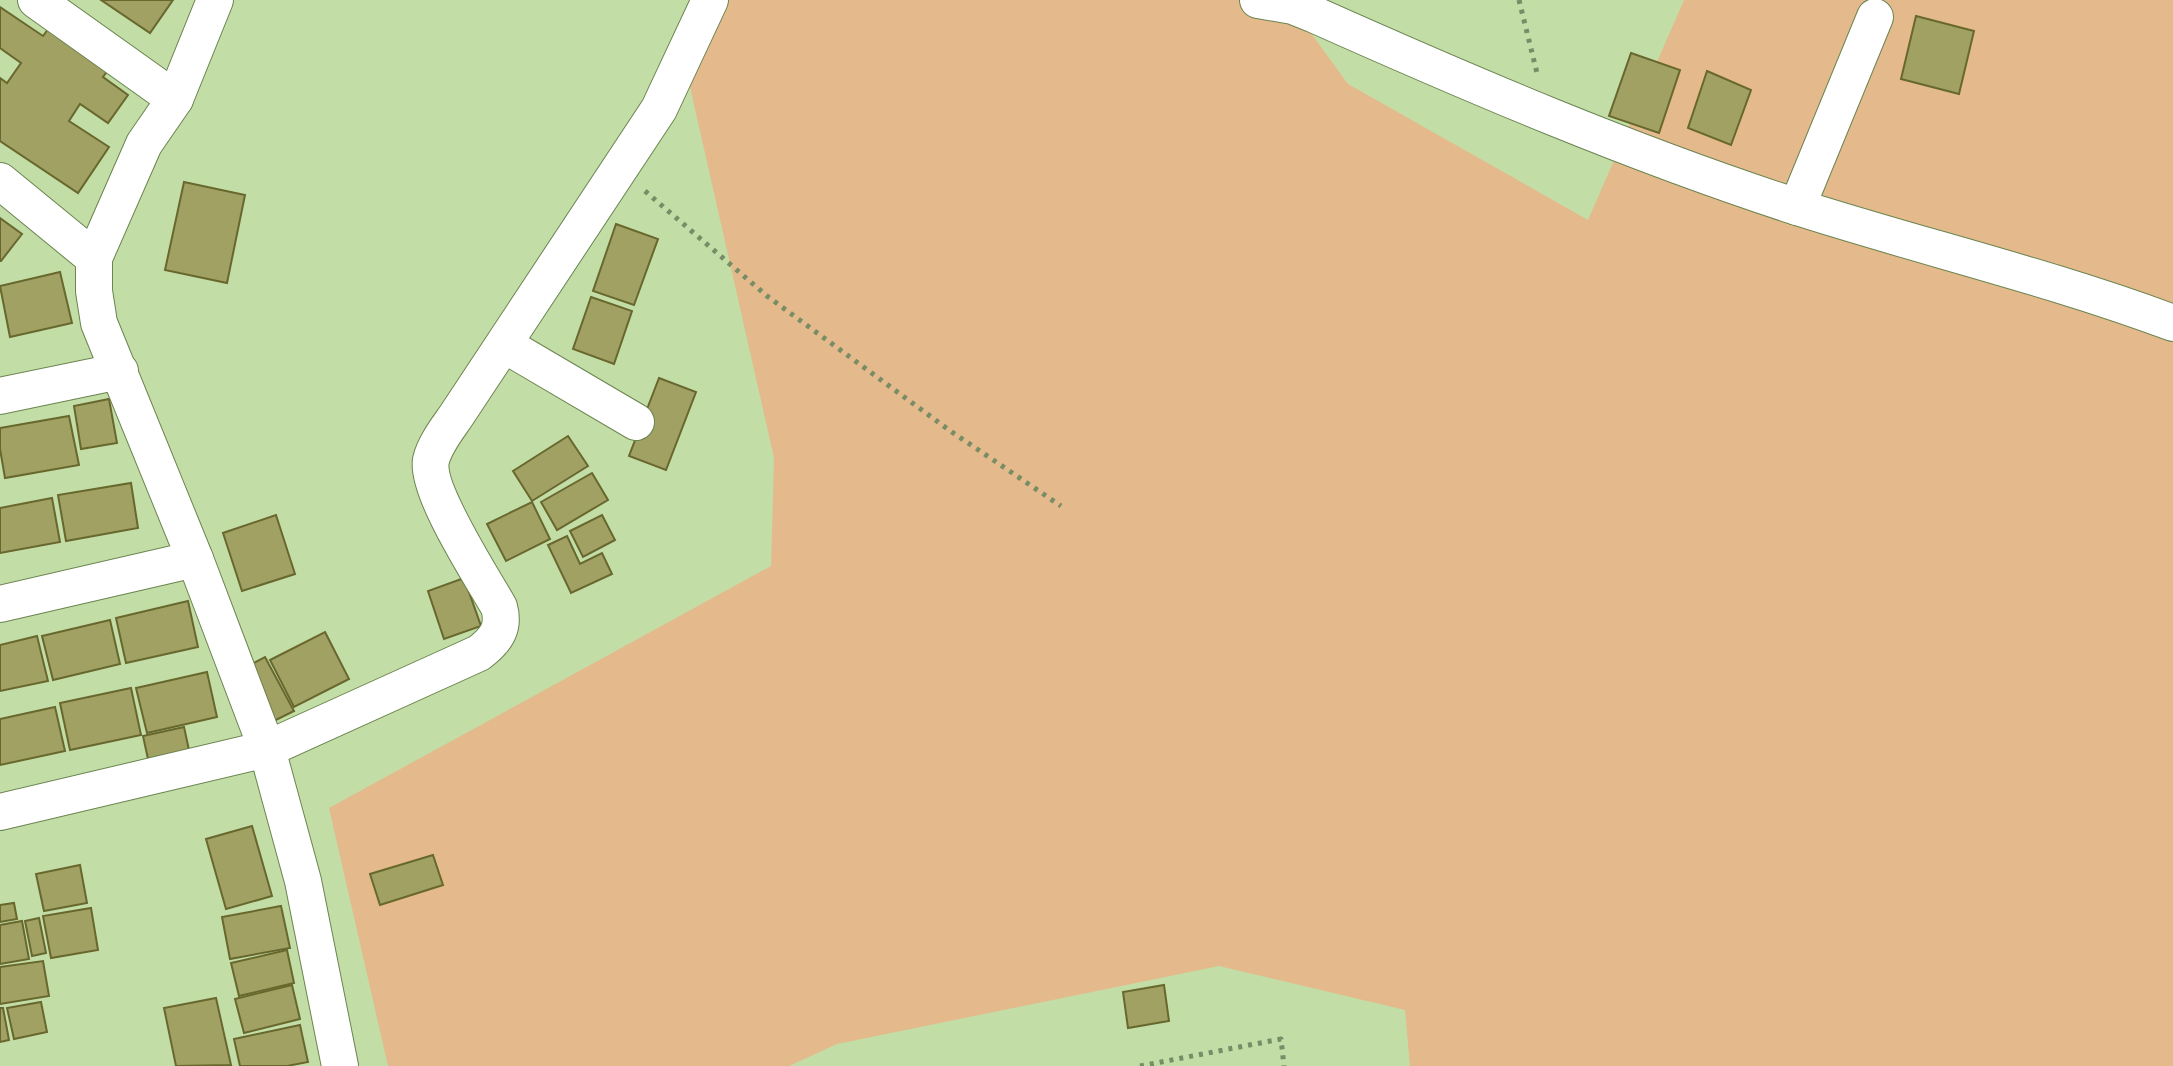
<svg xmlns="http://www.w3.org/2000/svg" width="2173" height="1066" font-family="'Asap Condensed',sans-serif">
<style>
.green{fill:#e4ba8c}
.building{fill:#a0a163;stroke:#68682e;stroke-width:2}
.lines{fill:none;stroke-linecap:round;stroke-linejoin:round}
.minor-casing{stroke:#6b8450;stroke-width:38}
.path{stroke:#788c65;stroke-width:5;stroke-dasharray:4 6;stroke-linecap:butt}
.minor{stroke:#fff;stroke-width:36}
</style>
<rect width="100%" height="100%" fill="#c2dda6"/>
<path class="green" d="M700,0H1287L1348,84L1588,220L1684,0H2173V1066H1410L1405,1010L1219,966L837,1044L789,1066H388L329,808L771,566L774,458L683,56Z"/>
<g class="building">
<path d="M101,0H173L150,33Z"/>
<path d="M0,7L43,36L54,21L114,62L103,77L128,95L108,123L80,104L69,121L109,147L78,193L0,141V78L7,83L21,63L0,48Z"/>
<path d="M1916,16L1974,31L1959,94L1901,79Z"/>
<path d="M1631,53L1680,70L1659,133L1609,116Z"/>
<path d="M1707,71L1751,90L1731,145L1688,128Z"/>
<path d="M184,182L245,195L227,283L165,270Z"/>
<path d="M0,218L22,234L1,261H0Z"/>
<path d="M616,224L658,239L634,305L593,291Z"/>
<path d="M60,272L72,323L10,337L0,286Z"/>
<path d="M591,297L632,311L614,364L573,349Z"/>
<path d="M659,378L696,392L666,470L629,456Z"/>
<path d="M109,399L117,443L81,449L74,406Z"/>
<path d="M69,416L79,465L5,478L0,449V428Z"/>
<path d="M568,436L588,466L532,501L513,471Z"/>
<path d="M592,473L608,500L557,530L541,502Z"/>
<path d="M131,483L138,528L66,541L58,495Z"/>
<path d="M52,498L60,542L0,553V508Z"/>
<path d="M532,502L550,539L506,561L487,524Z"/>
<path d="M276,515L295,574L242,591L223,533Z"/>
<path d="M602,515L615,540L583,557L570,531Z"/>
<path d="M567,536L580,564L602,553L612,574L571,593L548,545Z"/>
<path d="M464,578L481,626L444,639L428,591Z"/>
<path d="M188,601L198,647L126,663L116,618Z"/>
<path d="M110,620L120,664L53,680L42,636Z"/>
<path d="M325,632L349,679L294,707L270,660Z"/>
<path d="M37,636L48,681L0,691V645Z"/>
<path d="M265,657L294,711L268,724L239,671Z"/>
<path d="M207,672L217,717L147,733L136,688Z"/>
<path d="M131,688L141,735L70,750L60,703Z"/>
<path d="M55,707L65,751L0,765V719Z"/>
<path d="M184,727L189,750L148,759L143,736Z"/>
<path d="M252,826L272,896L226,909L206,839Z"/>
<path d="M433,855L443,885L380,905L370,874Z"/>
<path d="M80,865L87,903L44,911L36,874Z"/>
<path d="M14,903L17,919L0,922V905Z"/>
<path d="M281,906L290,948L230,959L222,917Z"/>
<path d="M91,908L98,950L51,958L43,916Z"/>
<path d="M39,918L46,953L32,956L25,921Z"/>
<path d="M22,921L29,959L0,964V925Z"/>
<path d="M287,950L294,983L239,996L231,963Z"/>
<path d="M43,961L49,996L0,1004V967Z"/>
<path d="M292,985L300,1019L244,1033L235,999Z"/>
<path d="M1164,985L1169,1021L1128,1028L1123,992Z"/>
<path d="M216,998L231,1065L176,1066L164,1008Z"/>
<path d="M41,1002L47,1032L14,1039L7,1008Z"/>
<path d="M0,1008H3L9,1040L0,1042Z"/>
<path d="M300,1025L308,1062L287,1066H240L234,1039Z"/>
</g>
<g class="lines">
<g class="minor-casing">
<g id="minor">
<path d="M36,0L175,99"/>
<path d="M215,0L175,99L144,144L94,258V291L99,323L195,559L267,749L303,881L340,1066"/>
<path d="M1258,0L1293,6L1313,14C1472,85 1631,153 1797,207C1922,247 2050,277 2173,323"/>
<path d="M0,181L94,258"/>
<path d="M1797,207L1875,17"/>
<path d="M505,345L636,422"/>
<path d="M0,396L120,371"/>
<path d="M0,604L195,559"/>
<path d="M0,812L267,749L479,653C496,640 505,628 499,607C482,577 425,490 431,460C435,444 447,429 456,416L659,109L710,0"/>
</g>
</g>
<g class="path">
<path d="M1519,0L1537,73"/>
<path d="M645,191L767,296L949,430L1061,506"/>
<path d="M1140,1066L1281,1039L1284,1066"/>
</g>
<use href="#minor" class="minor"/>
</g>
</svg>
